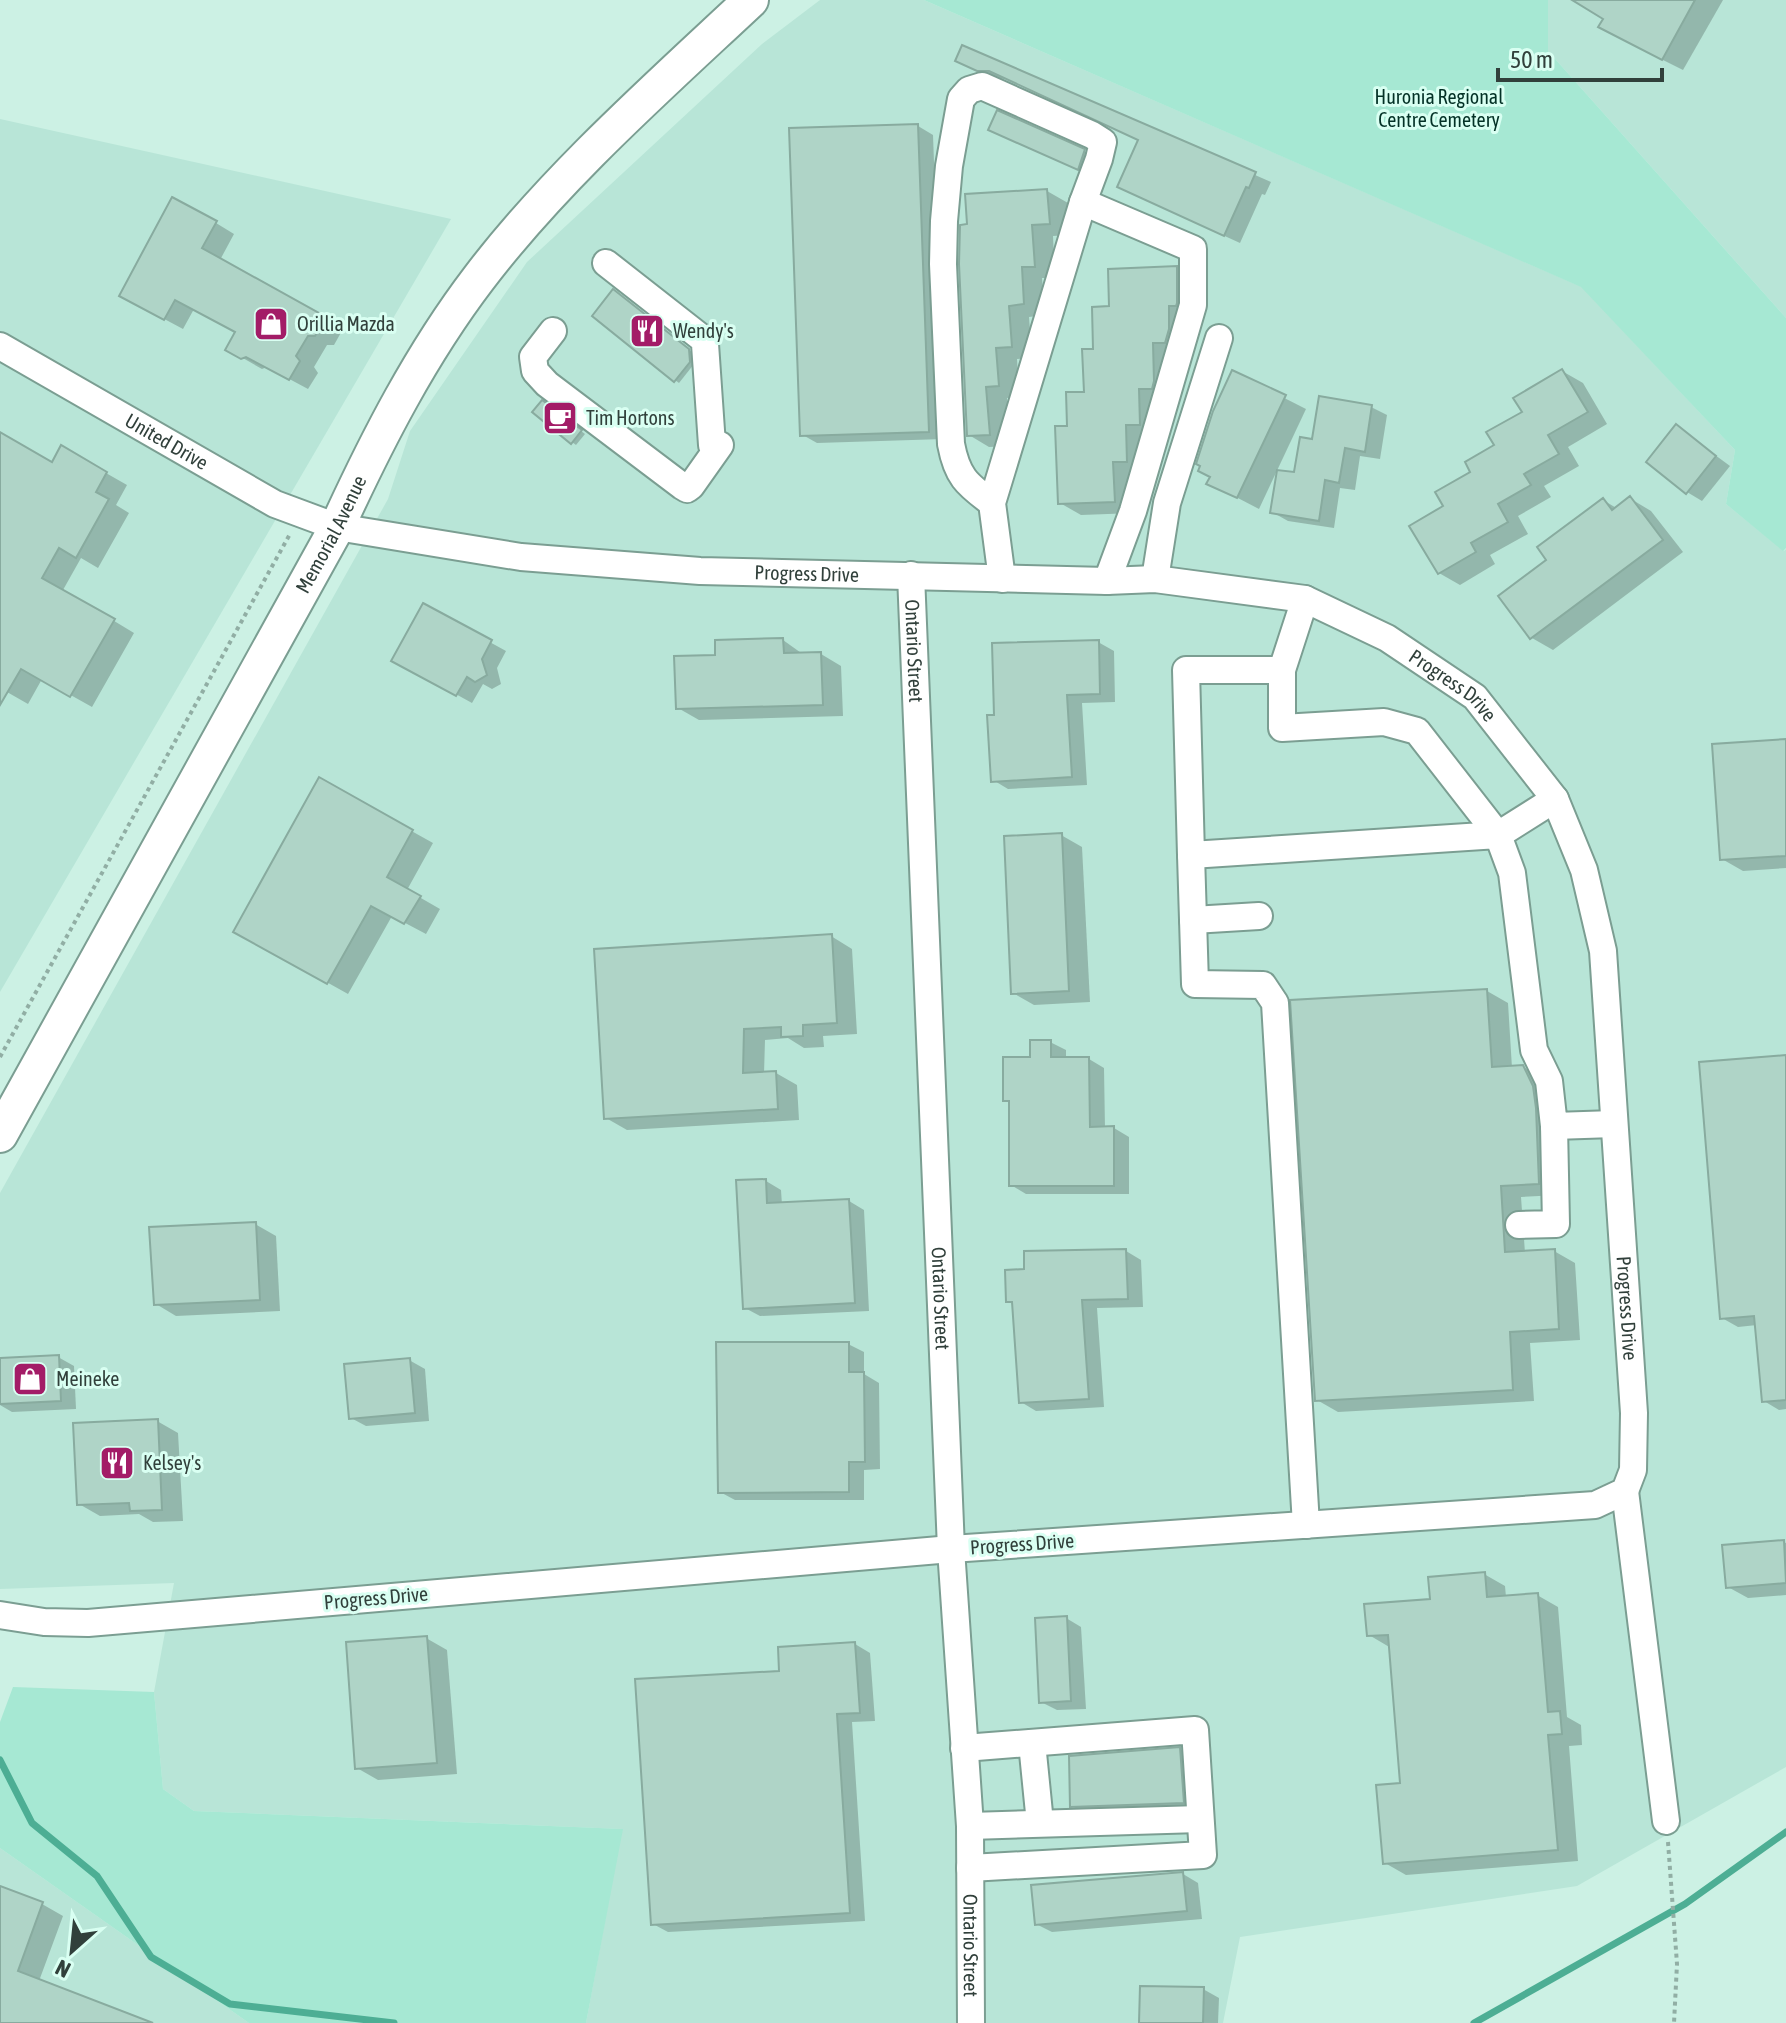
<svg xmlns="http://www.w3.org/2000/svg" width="1786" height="2023" font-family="'Asap Condensed',sans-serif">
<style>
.built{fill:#b8e5d7}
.green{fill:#a6e8d3}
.shadow{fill:#0003}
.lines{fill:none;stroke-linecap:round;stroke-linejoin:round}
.stream{stroke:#4dae94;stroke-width:7}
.building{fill:#afd4c7;stroke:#88ab9f;stroke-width:2}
.minor-casing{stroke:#7b9e92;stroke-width:30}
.major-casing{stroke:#7b9e92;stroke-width:38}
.path{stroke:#91aea4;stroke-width:4;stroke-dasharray:4 4;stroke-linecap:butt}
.minor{stroke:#fff;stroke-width:26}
.major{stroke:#fff;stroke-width:34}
.labels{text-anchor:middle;stroke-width:6;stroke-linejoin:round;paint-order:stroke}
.park-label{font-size:20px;fill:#033126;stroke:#d9fff2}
.poi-label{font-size:20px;fill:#31403b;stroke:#d9fff2;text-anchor:start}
.street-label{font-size:20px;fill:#31403b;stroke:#d9fff2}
</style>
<rect width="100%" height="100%" fill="#ccf1e4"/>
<g class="built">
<path d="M820,0H924L1582,287L1735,450L1726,504L1784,551L1786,549V1767L1577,1886L1240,1937L1223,2023H586L622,1829L194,1811L163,1789L154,1692L174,1583L0,1589V1193L388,499L410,431L527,262L762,44Z"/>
<path d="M1548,0H1786V318L1548,51Z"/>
<path d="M0,119L451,219L0,992Z"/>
<path d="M0,1848L249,2023H0Z"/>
</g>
<g class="green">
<path d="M924,0H1548V51L1786,318V548L1783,551L1726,504L1735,450L1581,287Z"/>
<path d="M13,1687L154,1692L163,1789L194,1811L623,1829L586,2023H249L0,1848V1722Z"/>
</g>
<g class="shadow">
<path d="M1594,0H1723L1683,70L1621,39Z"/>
<path d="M963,47L1271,182L1265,195L1262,194L1240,243L1135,195L1140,141L1006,79L995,78L973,69Z"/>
<path d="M918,126L933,135L944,439L817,443L801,434Z"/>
<path d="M1006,138L1084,151L1099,160L1094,177Z"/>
<path d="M1047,191L1068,203L1070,235L1053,236L1055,278H1042L1045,315L1029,317L1032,358L1017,359L1019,397L1007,398L1010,446L989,447L969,435L961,264Z"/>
<path d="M216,223L234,234L220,260L343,329L334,345H327L314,367L318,373L308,389L267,367L262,369L227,349L238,332L194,309L183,329L140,306Z"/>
<path d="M1176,268L1197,281L1135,513L1081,515L1060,503L1069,428L1086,394L1095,351L1111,308Z"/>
<path d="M618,294L693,353L694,364L679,383L675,380Z"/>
<path d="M1562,371L1583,383L1607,424L1568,447L1579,466L1544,486L1551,497L1518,516L1528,534L1490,555L1495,564L1460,585L1439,573L1446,507L1524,412Z"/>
<path d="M1233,372L1306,409L1259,509L1209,483Z"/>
<path d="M547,405L585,434L576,445L572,442Z"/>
<path d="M1371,407L1387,415L1380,459L1360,456L1355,490L1340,488L1334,528L1288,521L1272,512L1314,441Z"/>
<path d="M1677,427L1730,466L1702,501L1687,492Z"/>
<path d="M0,435L52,465L62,448L127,485L116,505L129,513L98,568L81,558L63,590L134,633L92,707L42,679L28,704L0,688Z"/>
<path d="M1631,499L1651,511L1683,552L1553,650L1532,638L1501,597L1549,560L1603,500L1618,509Z"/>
<path d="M424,606L506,651L497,668L501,684L492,689L483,684L472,703L394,660Z"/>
<path d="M783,640L804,655L821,654L841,666L843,716L699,720L678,708L717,657Z"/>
<path d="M1098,642L1114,651L1115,702L1082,703L1087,785L1008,789L993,780Z"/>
<path d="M1786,741V868L1743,871L1722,859Z"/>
<path d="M320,780L433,843L407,890L440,909L426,934L392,916L348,994L235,931Z"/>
<path d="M1061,835L1082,847L1090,1002L1034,1005L1013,993Z"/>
<path d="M831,936L852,949L857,1034L823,1036L824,1047L804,1048L788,1038L765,1040L764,1074L776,1073L797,1085L799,1120L627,1130L606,1118Z"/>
<path d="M1487,991L1508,1003L1512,1068L1523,1067L1544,1079L1559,1195L1521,1197L1525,1253L1554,1251L1575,1263L1580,1340L1530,1343L1534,1401L1338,1412L1317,1400Z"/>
<path d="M1050,1042L1066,1050V1059H1089L1104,1068L1105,1129L1114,1128L1129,1137V1194H1026L1011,1185V1103L1005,1100L1032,1059Z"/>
<path d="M1786,1057V1409L1779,1410L1764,1401L1757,1325L1738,1327L1722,1318Z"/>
<path d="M766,1181L781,1190L782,1205L849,1201L864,1210L869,1311L760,1316L745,1308Z"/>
<path d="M255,1224L276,1236L280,1311L176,1316L156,1304Z"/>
<path d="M1126,1251L1141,1260L1143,1307L1097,1308L1104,1407L1036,1411L1021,1402L1014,1304L1007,1300L1027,1271Z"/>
<path d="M848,1344L864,1352V1374L879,1383L880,1469L864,1470V1500H735L720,1492Z"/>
<path d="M58,1357L74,1366L76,1409L12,1412L0,1405V1360Z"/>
<path d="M409,1360L425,1369L429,1421L366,1426L351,1418Z"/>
<path d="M157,1421L178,1433L183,1521L153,1522L139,1514L100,1516L79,1504Z"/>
<path d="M1783,1542L1786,1543V1595L1748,1598L1728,1587Z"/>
<path d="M1484,1574L1505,1586L1506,1597L1537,1595L1558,1607L1567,1717L1581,1725L1582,1745L1569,1746L1578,1861L1406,1875L1385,1863L1402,1785L1391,1648L1369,1635Z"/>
<path d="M1066,1618L1081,1627L1086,1709L1057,1710L1041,1702Z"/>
<path d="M426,1638L447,1650L457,1774L378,1780L357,1768Z"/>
<path d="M855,1644L870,1653L875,1721L852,1722L865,1921L668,1932L653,1924L781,1673Z"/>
<path d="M1180,1749L1195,1758L1198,1811L1087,1815L1072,1806Z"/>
<path d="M1183,1874L1198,1883L1202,1919L1052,1932L1036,1924Z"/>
<path d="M0,1888L42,1904L63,1916L39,1981L153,2023H0Z"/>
<path d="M1203,1989L1219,1998L1218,2023H1141Z"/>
</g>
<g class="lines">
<g class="stream">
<path d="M0,1760L32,1823L97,1876L151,1957L230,2004L394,2023"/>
<path d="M1474,2023L1685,1904L1786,1832"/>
</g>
</g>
<g class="building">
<path d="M1572,0H1695L1662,60L1598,27L1603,19Z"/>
<path d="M962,45L1256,172L1249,188L1246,187L1224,236L1117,187L1138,140L989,71H977L955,61Z"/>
<path d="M997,110L1085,149L1078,170L988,130Z"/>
<path d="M918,124L929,432L800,436L789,128Z"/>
<path d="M1047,189L1050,224L1032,225L1035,267H1022L1024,304L1009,306L1012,347L996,348L999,386L986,387L990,435L967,436L959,264L960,225L967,224L965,194Z"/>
<path d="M172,197L217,221L202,248L326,317L315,336H308L296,356L300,361L289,380L246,357L241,359L225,350L235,332L175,300L164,320L119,296Z"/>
<path d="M1177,266V303L1176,306H1169V329L1165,343H1153L1154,381L1152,389H1139L1140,425H1126L1127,462H1113L1115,502L1058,504L1055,426H1067L1066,392H1084L1082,349H1093L1092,307L1109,306L1108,269Z"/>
<path d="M613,289L689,349L690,362L674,382L592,316Z"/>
<path d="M1562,369L1588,412L1548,435L1559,454L1524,474L1531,485L1498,504L1508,522L1471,543L1476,552L1438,574L1409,526L1443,506L1435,492L1470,472L1465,462L1494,445L1486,432L1522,412L1513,398Z"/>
<path d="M1232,370L1286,395L1237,498L1206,484L1210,477L1198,471L1200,466L1196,464L1213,411Z"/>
<path d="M1319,396L1372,405L1365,452L1345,448L1339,483L1325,480L1319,521L1270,513L1277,470L1294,472L1300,437L1312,439Z"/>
<path d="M542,400L582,430L571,444L532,412Z"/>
<path d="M1676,424L1716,456L1686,494L1646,462Z"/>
<path d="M0,432L52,462L61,445L107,472L96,492L109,499L76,558L59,548L42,578L115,619L70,697L21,669L0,705Z"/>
<path d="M1630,496L1663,540L1530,639L1498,596L1546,560L1537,547L1603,498L1612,510Z"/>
<path d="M423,603L492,640L482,659L487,675L475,682L467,677L456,696L391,661Z"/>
<path d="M783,638L784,653L821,652L823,705L676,709L674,656L715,655V640Z"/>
<path d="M1099,640L1100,694L1067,695L1072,777L991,782L987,715H994L992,643Z"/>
<path d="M1786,739V856L1720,860L1712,744Z"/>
<path d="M319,777L413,830L387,877L421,896L404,924L371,906L327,984L233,932Z"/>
<path d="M1062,833L1069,991L1011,994L1004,836Z"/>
<path d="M832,934L837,1023L803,1025V1036L781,1037V1027L744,1029L743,1073L776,1071L778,1109L604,1119L594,949Z"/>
<path d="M1487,989L1492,1067L1523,1065L1533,1086L1536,1108L1539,1184L1501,1186L1505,1252L1555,1249L1559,1329L1510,1332L1513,1390L1315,1401L1290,1000Z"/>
<path d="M1030,1040H1051V1057H1089L1090,1127L1114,1126V1186H1009V1101H1003V1057H1030Z"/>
<path d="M1786,1055V1400L1762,1402L1754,1316L1720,1319L1699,1062Z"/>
<path d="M766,1179L767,1203L849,1199L855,1303L743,1309L736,1180Z"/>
<path d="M256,1222L260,1300L154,1305L149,1227Z"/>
<path d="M1126,1249L1128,1299L1082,1300L1089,1399L1019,1403L1012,1302H1006L1005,1270L1024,1269V1251Z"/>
<path d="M716,1342H849V1372H864L865,1462H849V1492L718,1493Z"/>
<path d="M59,1355L61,1401L0,1404V1358Z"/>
<path d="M410,1358L415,1413L349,1419L344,1364Z"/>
<path d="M158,1419L162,1510L130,1511L129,1503L77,1505L73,1423Z"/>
<path d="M1784,1540L1786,1583L1726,1588L1722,1545Z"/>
<path d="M1485,1572L1487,1597L1538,1593L1548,1712L1560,1711L1562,1734L1548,1735L1558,1850L1383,1864L1376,1785L1400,1783L1388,1635L1367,1636L1364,1604L1430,1599L1428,1577Z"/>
<path d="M1067,1616L1071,1701L1039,1703L1035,1618Z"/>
<path d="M427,1636L437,1763L355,1769L346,1642Z"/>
<path d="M855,1642L860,1713L837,1714L850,1913L651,1925L635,1679L779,1671L778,1647Z"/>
<path d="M1180,1747L1184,1803L1070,1807L1069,1756Z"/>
<path d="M1183,1872L1187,1911L1035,1925L1031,1885Z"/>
<path d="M0,1886L43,1902L18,1971L153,2023H0Z"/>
<path d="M1140,1986L1204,1987L1203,2023H1139Z"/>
</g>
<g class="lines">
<g class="minor-casing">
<g id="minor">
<path d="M1083,202L1193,249V305L1133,511L1107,581"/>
<path d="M606,263L703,339L705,344L712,445"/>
<path d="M553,331L533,357L535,371L547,384L682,486L687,489L691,486L720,445"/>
<path id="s1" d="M0,346L275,504L337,527L521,557L700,571L1107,581L1155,579L1305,599L1387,638L1475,697L1555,799L1584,870L1603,951L1634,1413L1633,1470L1625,1491L1595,1505L951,1549L88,1623L44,1622L0,1615"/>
<path d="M992,503C966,484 957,476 951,444L943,264L944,221L949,166L961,99L969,90L982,86L1092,135L1103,142L1099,159L1083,202L992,503L1002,579"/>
<path id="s2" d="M911,575L951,1549L970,1826L971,2023"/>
<path d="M1155,579L1167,503L1219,338"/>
<path d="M1282,670L1305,599"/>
<path d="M1555,799L1498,835L1417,731L1384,722L1282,728V670H1186L1191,855L1498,835L1512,873L1534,1050L1549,1081L1554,1126L1614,1124"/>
<path d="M1191,855L1195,984L1263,985L1275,1003L1306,1525"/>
<path d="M1193,920L1259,916"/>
<path d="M1519,1225L1556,1224L1554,1126"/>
<path d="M1625,1491L1666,1821"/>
<path d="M1032,1743L1040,1823"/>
<path d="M964,1748L1195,1730L1203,1855L970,1868"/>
<path d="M970,1826L1200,1819"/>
</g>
</g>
<g class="major-casing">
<g id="major">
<path id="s3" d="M0,1135L337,527C377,440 421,354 479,278C555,178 659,86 751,0"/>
</g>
</g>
<g class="path">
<path d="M0,1057L290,534"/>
<path d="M1668,1842L1677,1964L1674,2023"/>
</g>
<use href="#minor" class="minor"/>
<use href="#major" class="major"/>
</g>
<defs>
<g id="shop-square" transform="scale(1.8)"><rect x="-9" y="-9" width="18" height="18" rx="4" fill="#a31c67" stroke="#d9fff2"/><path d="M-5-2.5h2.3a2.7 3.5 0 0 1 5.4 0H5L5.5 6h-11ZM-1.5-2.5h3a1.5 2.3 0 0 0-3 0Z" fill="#fff"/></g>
<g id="restaurant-square" transform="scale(1.8)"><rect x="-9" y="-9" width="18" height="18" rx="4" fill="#a31c67" stroke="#d9fff2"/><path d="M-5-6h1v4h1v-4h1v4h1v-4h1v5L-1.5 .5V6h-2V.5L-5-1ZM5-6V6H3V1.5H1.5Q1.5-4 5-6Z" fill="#fff"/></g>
<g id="cafe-square" transform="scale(1.8)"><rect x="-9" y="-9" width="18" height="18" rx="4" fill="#a31c67" stroke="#d9fff2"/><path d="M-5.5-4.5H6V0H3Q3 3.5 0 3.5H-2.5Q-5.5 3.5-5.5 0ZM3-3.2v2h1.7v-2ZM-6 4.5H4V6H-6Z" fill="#fff"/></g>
</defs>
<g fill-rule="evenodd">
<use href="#shop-square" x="271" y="324"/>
<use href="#restaurant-square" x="647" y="331"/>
<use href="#cafe-square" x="560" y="418"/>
<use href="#shop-square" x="30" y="1379"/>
<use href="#restaurant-square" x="117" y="1463"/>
</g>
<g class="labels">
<g class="park-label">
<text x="1439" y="104">Huronia Regional<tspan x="1439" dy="23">Centre Cemetery</tspan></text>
</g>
<g class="poi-label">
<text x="297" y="331">Orillia Mazda</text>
<text x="673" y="338">Wendy's</text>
<text x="586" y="425">Tim Hortons</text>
<text x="56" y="1386">Meineke</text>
<text x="143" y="1470">Kelsey's</text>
</g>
<g class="street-label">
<text dy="7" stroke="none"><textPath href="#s1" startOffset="192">United Drive</textPath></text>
<text dy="7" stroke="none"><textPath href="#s3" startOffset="686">Memorial Avenue</textPath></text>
<text dy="7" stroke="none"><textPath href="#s1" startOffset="856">Progress Drive</textPath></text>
<text dy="7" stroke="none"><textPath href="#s2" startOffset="76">Ontario Street</textPath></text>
<text dy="7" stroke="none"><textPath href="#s1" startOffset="1528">Progress Drive</textPath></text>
<text dy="7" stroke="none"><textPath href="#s2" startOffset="724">Ontario Street</textPath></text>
<text dy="7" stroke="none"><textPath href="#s1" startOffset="2200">Progress Drive</textPath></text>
<text transform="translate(1022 1544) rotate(-4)" y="7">Progress Drive</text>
<text transform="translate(376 1598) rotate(-5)" y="7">Progress Drive</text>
<text dy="7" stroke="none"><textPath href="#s2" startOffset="1372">Ontario Street</textPath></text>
</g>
</g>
<g transform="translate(72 1951) rotate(207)" stroke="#d9fff2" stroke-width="6" paint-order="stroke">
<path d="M0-6L14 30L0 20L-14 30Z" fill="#31403b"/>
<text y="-12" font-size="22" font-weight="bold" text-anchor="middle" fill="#31403b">N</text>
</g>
<path d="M1498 68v12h164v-12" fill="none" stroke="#31403b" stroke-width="4"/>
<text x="1510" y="68" font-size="24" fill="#31403b" stroke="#d9fff2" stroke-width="6" paint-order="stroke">50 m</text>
</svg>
